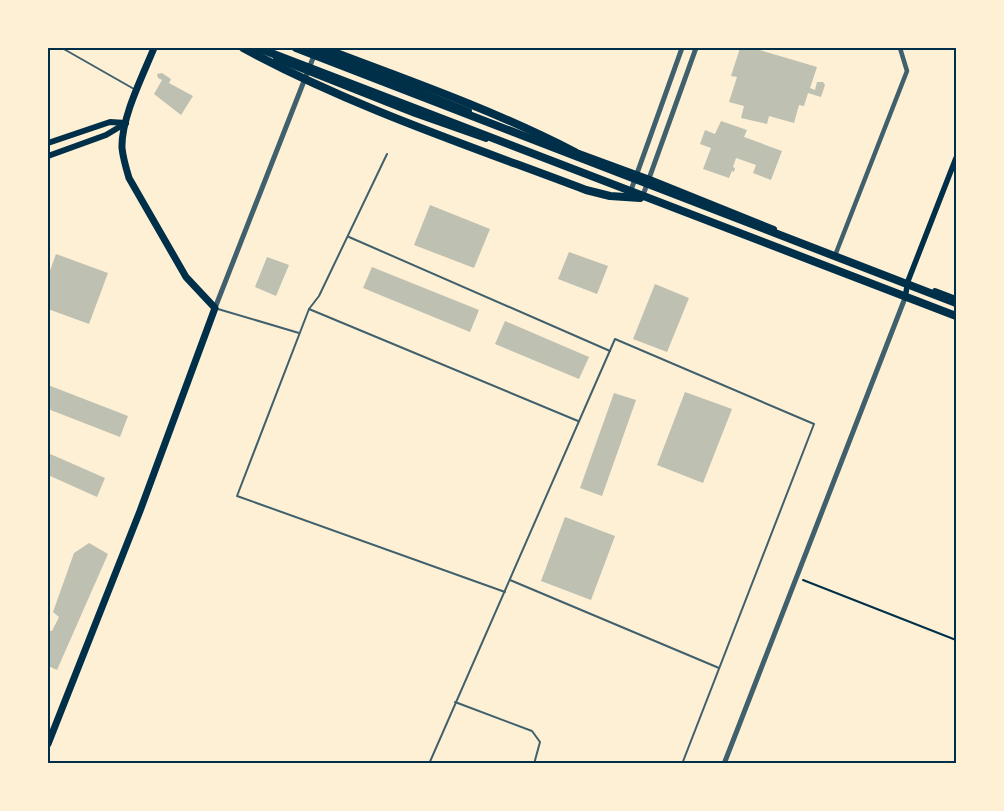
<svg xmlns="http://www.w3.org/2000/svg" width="1004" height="811" font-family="'DejaVu Sans',sans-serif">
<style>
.building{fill:#bec0b2}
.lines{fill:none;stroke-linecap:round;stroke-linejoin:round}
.path{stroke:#003049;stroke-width:2}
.service{stroke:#3f606c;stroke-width:2}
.minor{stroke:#3f606c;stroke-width:4.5}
.tertiary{stroke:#3f606c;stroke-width:5}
.secondary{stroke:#003049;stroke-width:5.5}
.primary{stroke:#003049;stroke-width:6}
.trunk{stroke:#003049;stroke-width:7}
.motorway{stroke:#003049;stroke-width:8}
.neatline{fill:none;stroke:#003049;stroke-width:2}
</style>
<rect width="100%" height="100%" fill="#fdf0d5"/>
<g class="building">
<path d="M740,48H753L817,67L810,88L815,90L817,82H823L825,85L821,97L808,93L804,106L799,105L794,123L769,116L767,124L741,118L744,106L729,102L737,77L731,76Z"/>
<path d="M162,73L171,79L169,83L193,96L181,115L154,94L162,80L158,78L157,74Z"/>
<path d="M721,121L747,130L744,137L782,151L771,180L753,173L756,165L736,158L733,167L735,168L734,172L732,171L729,178L703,169L711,148L700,144L705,130L715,134Z"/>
<path d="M430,205L490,229L474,268L414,245Z"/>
<path d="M569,252L608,266L597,294L558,279Z"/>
<path d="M56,254L108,273L89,324L48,309V276Z"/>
<path d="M267,257L289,265L276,296L255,287Z"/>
<path d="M372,267L479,310L470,332L363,288Z"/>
<path d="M655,284L689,298L667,352L633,339Z"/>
<path d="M505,321L589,357L579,379L495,344Z"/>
<path d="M48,385L128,416L120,437L48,409Z"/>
<path d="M685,392L732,409L703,483L657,465Z"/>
<path d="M614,393L636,400L602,496L580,488Z"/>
<path d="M48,453L105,478L97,497L48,475Z"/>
<path d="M565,517L615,536L591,600L541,581Z"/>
<path d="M89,543L108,554L57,670L48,666V630L52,631L59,617L53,612L74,553Z"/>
</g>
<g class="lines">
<path class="path" d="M803,580L956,640"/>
<g class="service">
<path d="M62,48L134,89"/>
<path d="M387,154L319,296L309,309L237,496L505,592"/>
<path d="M349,237L610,351"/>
<path d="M218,309L299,333"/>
<path d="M309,309L578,421"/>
<path d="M510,580L719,668"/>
<path d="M455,702L532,731L540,742L534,764"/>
<path d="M429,764L615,339L814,424L682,764"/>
</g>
<path class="minor" d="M836,253L907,71L900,48"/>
<g class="tertiary">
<path d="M630,193L682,48"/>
<path d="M642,198L696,48"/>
<path d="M215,308L315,53"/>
<path d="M724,764L905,298"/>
</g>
<path class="secondary" d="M905,298L908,281L956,158"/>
<g class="primary">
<path d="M312,48L469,111"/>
<path d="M276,59L415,114L486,139"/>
<path d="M48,143L110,122L126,123"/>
<path d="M571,150L650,179L774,229"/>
<path d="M48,156L106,135L126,123"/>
<path d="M935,291L956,299"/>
</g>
<path class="trunk" d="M48,744L140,511L215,308L186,277L129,178C126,168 123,158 122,148C121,118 143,75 154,48"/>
<g class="motorway">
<path d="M243,48C352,107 470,146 586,190L610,196L640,198"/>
<path d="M258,48L956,316"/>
<path d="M296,48L956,303"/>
<path d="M323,48C408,80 494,110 575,152"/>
</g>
</g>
<rect width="1004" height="811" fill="none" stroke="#fdf0d5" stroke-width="98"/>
<rect x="49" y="49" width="906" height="713" class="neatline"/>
</svg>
